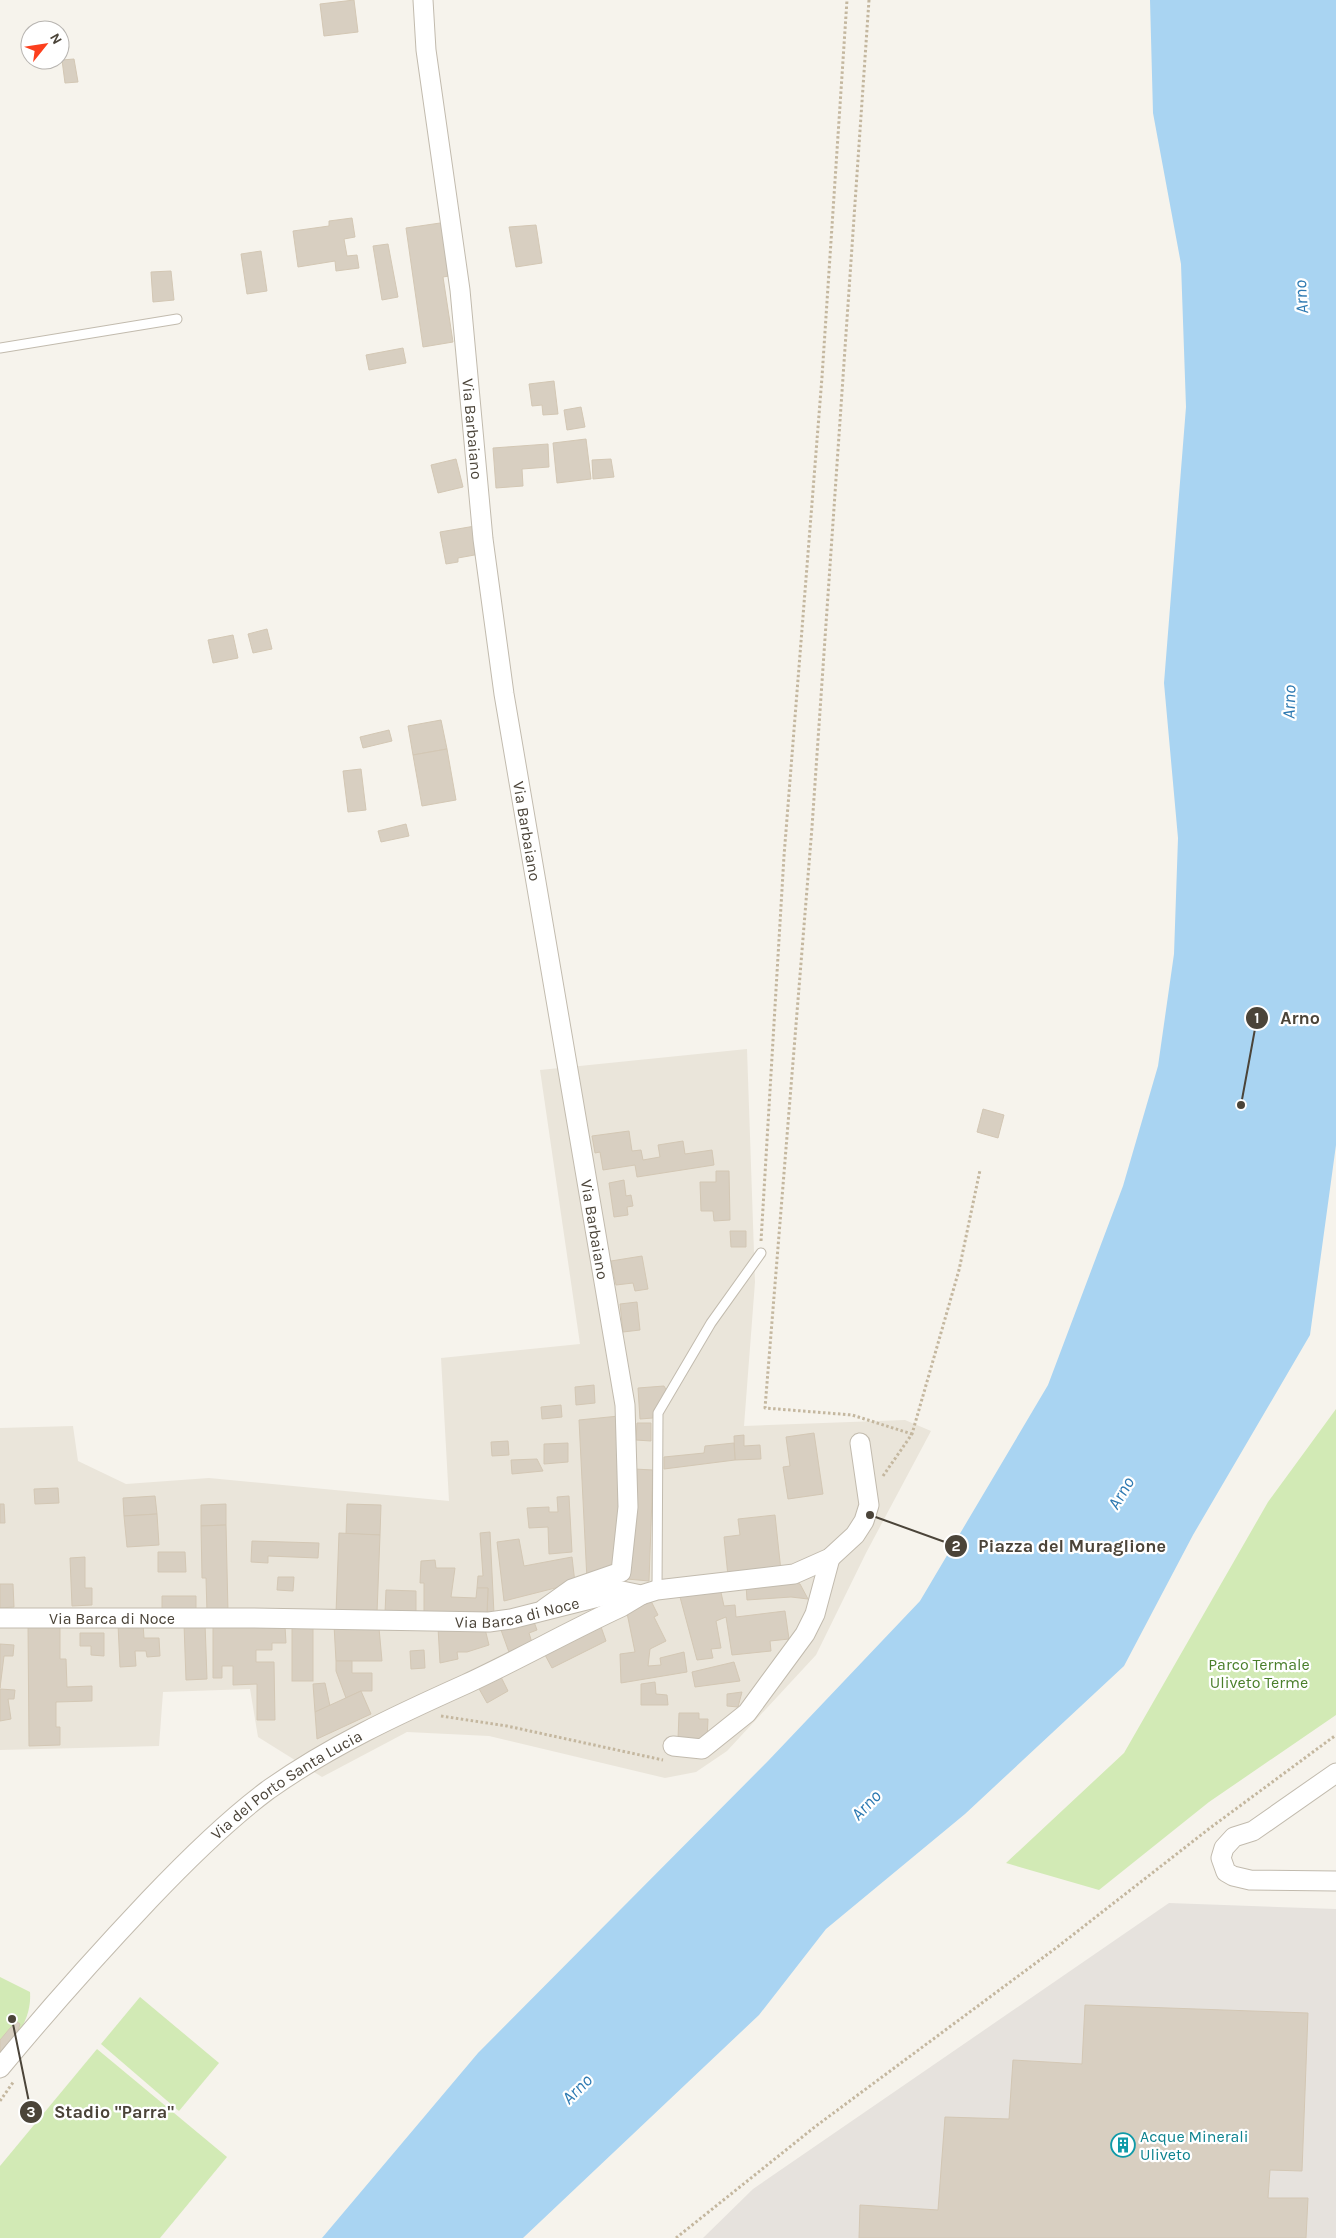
<svg xmlns="http://www.w3.org/2000/svg" width="1336" height="2238" font-family="Karla,sans-serif">
<style>
.residential{fill:#eae5da}
.industrial{fill:#e6e2dd}
.green{fill:#d2eab5}
.water{fill:#a9d4f2}
.building{fill:#d8cfc1;stroke:#d3c7b4}
.lines{fill:none;stroke-linecap:round;stroke-linejoin:round}
.lane-casing{stroke:#c2bbae;stroke-width:11}
.street-casing{stroke:#c2bbae;stroke-width:21}
.path{stroke:#c4b79f;stroke-width:3;stroke-dasharray:2.5 2.5;stroke-linecap:butt}
.lane{stroke:#fff;stroke-width:9}
.street{stroke:#fff;stroke-width:19}
.labels{text-anchor:middle;stroke-width:4.5;stroke-linejoin:round;paint-order:stroke}
.street-label{font-size:16px;fill:#4b4439;stroke:#fff}
.park-label{font-size:16px;fill:#4a7f2a;stroke:#fff}
.culture-label{font-size:16px;fill:#0d838f;stroke:#fff;text-anchor:start}
.water-label{font-size:18px;font-style:italic;fill:#2e7ab2;stroke:#fff}
.leader{fill:none;stroke:#4b4439;stroke-width:2}
.callout-dot{fill:#4b4439;stroke:#fff;stroke-width:2}
.mark-label{font-size:15px;text-anchor:middle;font-weight:bold;fill:#fff}
.callout-label{font-size:18px;text-anchor:middle;font-weight:bold;fill:#4b4439;stroke:#fff;stroke-width:4.5;stroke-linejoin:round;paint-order:stroke}
</style>
<rect width="100%" height="100%" fill="#f6f3ec"/>
<path class="residential" d="M747,1049L755,1282L744,1426L905,1420L931,1431L866,1553L816,1655L727,1751L696,1772L665,1778L489,1736L407,1732L322,1777L258,1737L250,1689L163,1692L159,1746L0,1750V1428L73,1426L78,1461L126,1484L209,1478L449,1501L441,1358L580,1344L540,1070Z"/>
<path class="industrial" d="M1169,1903L1336,1909V2238H703L753,2189Z"/>
<g class="green">
<path d="M1336,1409V1715L1209,1802L1099,1890L1006,1863L1124,1753L1268,1502Z"/>
<path d="M0,1977L30,1992C32,2018 16,2039 0,2058Z"/>
<path d="M140,1997L219,2063L179,2111L101,2044Z"/>
<path d="M97,2049L227,2157L160,2238H0V2166Z"/>
</g>
<path class="water" d="M1150,0H1336V1145L1310,1335L1193,1535L1124,1666L965,1814L826,1929L759,2015L523,2238H322L478,2053L768,1761L920,1601L1048,1385L1123,1186L1158,1066L1174,954L1178,838L1164,683L1186,407L1181,264L1153,113Z"/>
<g class="building">
<path d="M354,0L358,32L324,36L320,4Z"/>
<path d="M74,59L78,82L65,83L62,60Z"/>
<path d="M352,218L355,237L344,239L347,256L357,255L359,268L336,271L335,261L298,267L293,231L329,226V221Z"/>
<path d="M447,222L455,275L443,277L453,342L423,347L406,228Z"/>
<path d="M536,225L542,263L516,267L509,227Z"/>
<path d="M388,244L398,297L382,300L373,246Z"/>
<path d="M261,251L267,291L247,294L241,254Z"/>
<path d="M171,271L174,300L153,302L151,272Z"/>
<path d="M403,348L406,363L369,370L366,355Z"/>
<path d="M554,381L558,414L543,415L542,405L532,406L529,384Z"/>
<path d="M581,407L585,427L567,430L564,410Z"/>
<path d="M586,439L591,479L557,483L553,443Z"/>
<path d="M548,444L549,467L522,469L523,486L496,488L493,448Z"/>
<path d="M456,459L463,487L438,493L431,465Z"/>
<path d="M611,459L614,477L593,479L592,460Z"/>
<path d="M475,526L480,554L458,558V562L446,564L440,532Z"/>
<path d="M267,629L272,649L253,653L248,634Z"/>
<path d="M233,635L238,658L213,663L208,640Z"/>
<path d="M441,720L447,749L413,755L408,726Z"/>
<path d="M389,730L392,741L363,748L360,737Z"/>
<path d="M447,749L456,800L422,806L413,755Z"/>
<path d="M361,769L366,810L348,812L343,771Z"/>
<path d="M406,824L409,836L381,842L378,831Z"/>
<path d="M983,1109L1004,1115L998,1138L977,1132Z"/>
<path d="M629,1131L632,1151L641,1150L643,1160L660,1157L658,1145L683,1141L685,1154L712,1150L714,1165L637,1177L635,1165L603,1170L600,1152L595,1153L592,1136Z"/>
<path d="M716,1171H729L730,1220L714,1221L713,1211H701L700,1182H716Z"/>
<path d="M624,1180L626,1196L631,1195L633,1206L627,1207L628,1215L614,1217L609,1183Z"/>
<path d="M730,1231H746V1247H731Z"/>
<path d="M642,1256L648,1289L635,1291L633,1283L616,1285L611,1261Z"/>
<path d="M637,1302L640,1330L623,1332L620,1304Z"/>
<path d="M594,1385L595,1403L576,1405L575,1387Z"/>
<path d="M664,1386L668,1393L654,1410L653,1418L640,1419L638,1388Z"/>
<path d="M561,1405L562,1417L542,1419L541,1407Z"/>
<path d="M619,1416V1558L616,1569L587,1580L579,1420Z"/>
<path d="M637,1423H651V1441L636,1440Z"/>
<path d="M814,1433L823,1494L788,1499L783,1467L790,1466L786,1437Z"/>
<path d="M744,1435V1446L760,1445L761,1459L735,1460L734,1436Z"/>
<path d="M508,1441L509,1455L492,1456L491,1442Z"/>
<path d="M568,1443V1462L544,1464V1444Z"/>
<path d="M734,1443L735,1460L664,1469V1457L704,1453L705,1446Z"/>
<path d="M537,1459L543,1471L512,1474L511,1460Z"/>
<path d="M634,1469L653,1470L649,1581L627,1579Z"/>
<path d="M58,1488L59,1503L35,1504L34,1489Z"/>
<path d="M155,1496L157,1514L124,1516L123,1498Z"/>
<path d="M569,1496L572,1552L549,1554L548,1527L529,1528L527,1508L549,1507V1512H558L557,1497Z"/>
<path d="M0,1504H4L5,1523H0Z"/>
<path d="M226,1504V1525L201,1526V1505Z"/>
<path d="M347,1504L381,1505L380,1535L346,1534Z"/>
<path d="M157,1514L159,1545L127,1547L124,1516Z"/>
<path d="M775,1515L781,1571L728,1576L724,1537L740,1535L738,1519Z"/>
<path d="M226,1525L228,1612L207,1613L206,1578H202L201,1526Z"/>
<path d="M490,1532L494,1614H487L488,1588H477L478,1576H483L480,1533Z"/>
<path d="M339,1533L380,1535L377,1613H336Z"/>
<path d="M519,1539L524,1566L572,1557L575,1583L504,1601L497,1542Z"/>
<path d="M252,1541L319,1543L318,1558L268,1556V1563L251,1562Z"/>
<path d="M158,1552H185L186,1572H158Z"/>
<path d="M85,1557V1588H92V1605L72,1606L70,1558Z"/>
<path d="M435,1560L436,1568H455L451,1597L476,1598L477,1588H488L487,1614H424V1583H420L421,1561Z"/>
<path d="M278,1577H294L293,1591L277,1590Z"/>
<path d="M790,1580L800,1584L808,1599L791,1597L747,1600L746,1585Z"/>
<path d="M0,1584H13L14,1607L0,1608Z"/>
<path d="M720,1588L724,1606L735,1605L736,1617L785,1611L789,1639L770,1641L771,1651L732,1655L726,1617L716,1621L721,1648L711,1649L713,1658L697,1660L680,1597Z"/>
<path d="M386,1590L416,1591V1613H385Z"/>
<path d="M162,1596H196V1611L162,1612Z"/>
<path d="M650,1599L658,1615L654,1617L666,1641L650,1649L648,1666L661,1665L660,1658L684,1652L687,1672L621,1683L620,1654L635,1652L627,1613Z"/>
<path d="M533,1619L537,1630L529,1633L533,1646L510,1655L501,1630Z"/>
<path d="M143,1623L144,1638H159L160,1656L147,1657L146,1651H135L136,1666L120,1667L118,1624Z"/>
<path d="M205,1623L207,1679L186,1680L184,1624Z"/>
<path d="M28,1624H60V1659H66L67,1687L92,1686V1701L56,1702V1727H60V1745L29,1746Z"/>
<path d="M600,1624L606,1641L552,1668L544,1653Z"/>
<path d="M334,1625L379,1628L382,1661H336Z"/>
<path d="M285,1626L286,1643H272V1650H256V1662H274L275,1720H257V1684L233,1685V1666H222V1678H213V1627Z"/>
<rect x="292" y="1626" width="21" height="55"/>
<path d="M438,1627L485,1629L489,1645L467,1652H457L458,1659L440,1663Z"/>
<path d="M80,1633H104V1656L91,1655V1646H80Z"/>
<path d="M0,1644L14,1645L13,1656H4L0,1688Z"/>
<path d="M424,1650L425,1668L411,1669L410,1651Z"/>
<path d="M336,1661H352V1673H372V1691H361L346,1698L336,1671Z"/>
<path d="M734,1662L740,1681L695,1687L692,1672Z"/>
<path d="M500,1675L508,1691L487,1703L478,1687Z"/>
<path d="M655,1682L656,1694L667,1695L668,1705H641V1684Z"/>
<path d="M325,1683L330,1706L315,1712L313,1684Z"/>
<path d="M0,1689L15,1690L14,1699H8L11,1719L0,1721Z"/>
<path d="M361,1691L371,1714L317,1739L315,1712Z"/>
<path d="M742,1692L738,1707L727,1706V1694Z"/>
<path d="M679,1713H699V1719H708L707,1740L678,1739Z"/>
<path d="M1085,2005L1308,2013L1302,2171L1270,2170L1268,2198H1308L1306,2238H859L860,2205L938,2210L945,2117L1009,2119L1013,2060L1082,2064Z"/>
<path d="M16,2021L20,2024L18,2031L0,2055V2040Z"/>
</g>
<g class="lines">
<g class="lane-casing">
<g id="lane">
<path d="M0,348L177,319"/>
<path d="M657,1590L658,1413L711,1323L761,1253"/>
</g>
</g>
<g class="street-casing">
<g id="street">
<path id="s1" d="M423,0L426,50L460,290L483,539L504,694L625,1405L628,1507L621,1572L572,1589L544,1609"/>
<path id="s2" d="M0,1618H250L489,1622L511,1619L622,1591L641,1595L657,1590L794,1574L830,1558L855,1535L864,1521L869,1505L860,1443"/>
<path d="M673,1746L702,1749L747,1713L805,1634L815,1614L830,1558"/>
<path d="M1336,1773L1253,1831L1234,1837L1224,1848L1221,1858L1226,1872L1233,1876L1250,1880L1336,1881"/>
<path id="s3" d="M0,2068C48,2010 98,1954 149,1900C186,1861 225,1822 268,1790C330,1746 397,1715 466,1684C518,1660 569,1631 621,1607L641,1595"/>
</g>
</g>
<g class="path">
<path d="M869,0L812,827L765,1408L852,1415L912,1434"/>
<path d="M761,1241L784,856L822,377L847,0"/>
<path d="M883,1476L912,1434L959,1270L980,1170"/>
<path d="M441,1716L507,1726L663,1760"/>
<path d="M0,2101L14,2081"/>
<path d="M676,2238L816,2126L1056,1948L1210,1828L1336,1735"/>
</g>
<use href="#lane" class="lane"/>
<use href="#street" class="street"/>
</g>
<defs>
<g id="building-ring" transform="scale(1.25)"><circle r="9.5" fill="#fff" stroke="#0f9aa8" stroke-width="1.5"/><path d="M-4-6H4V6H1V3H-1V6H-4ZM-2.5-4.3h1.7v1.8h-1.7ZM.8-4.3h1.7v1.8H.8ZM-2.5-1h1.7V.8h-1.7ZM.8-1h1.7V.8H.8Z" fill="#0f9aa8"/></g>
</defs>
<g fill-rule="evenodd">
<use href="#building-ring" x="1123" y="2145"/>
</g>
<g class="labels">
<g class="street-label">
<text dy="6" stroke="none"><textPath href="#s1" startOffset="432">Via Barbaiano</textPath></text>
<text dy="6" stroke="none"><textPath href="#s1" startOffset="838">Via Barbaiano</textPath></text>
<text dy="6" stroke="none"><textPath href="#s1" startOffset="1242">Via Barbaiano</textPath></text>
<text dy="6" stroke="none"><textPath href="#s2" startOffset="518">Via Barca di Noce</textPath></text>
<text dy="6" stroke="none"><textPath href="#s2" startOffset="112">Via Barca di Noce</textPath></text>
<text dy="6" stroke="none"><textPath href="#s3" startOffset="405">Via del Porto Santa Lucia</textPath></text>
</g>
<g class="park-label">
<text x="1259" y="1670">Parco Termale<tspan x="1259" dy="18">Uliveto Terme</tspan></text>
</g>
<g class="culture-label">
<text x="1140" y="2142">Acque Minerali<tspan x="1140" dy="18">Uliveto</tspan></text>
</g>
<g class="water-label">
<text transform="translate(1301 297) rotate(-94)" y="6">Arno</text>
<text transform="translate(1289 702) rotate(-88)" y="6">Arno</text>
<text transform="translate(1121 1493) rotate(-59)" y="6">Arno</text>
<text transform="translate(866 1805) rotate(-46)" y="6">Arno</text>
<text transform="translate(577 2089) rotate(-44)" y="6">Arno</text>
</g>
</g>
<path class="leader" d="M1241 1105L1257 1018M870 1515L956 1546M12 2019L31 2112"/>
<g class="callout-dot">
<circle cx="1241" cy="1105" r="5"/>
<circle cx="870" cy="1515" r="5"/>
<circle cx="12" cy="2019" r="5"/>
<circle cx="1257" cy="1018" r="12"/>
<circle cx="956" cy="1546" r="12"/>
<circle cx="31" cy="2112" r="12"/>
</g>
<g class="mark-label">
<text x="1257" y="1023">1</text>
<text x="956" y="1551">2</text>
<text x="31" y="2117">3</text>
</g>
<g class="callout-label">
<text x="1300" y="1024">Arno</text>
<text x="1072" y="1552">Piazza del Muraglione</text>
<text x="114" y="2118">Stadio "Parra"</text>
</g>
<g transform="translate(45 45) rotate(60)"><circle r="24" fill="#ffffff" stroke="#b7b4b0"/>
<path d="M0-4L9 19L0 12L-9 19Z" fill="#fc3f1d"/>
<text y="-8" font-size="14" font-weight="bold" text-anchor="middle" fill="#4b4439">N</text>
</g>
</svg>
